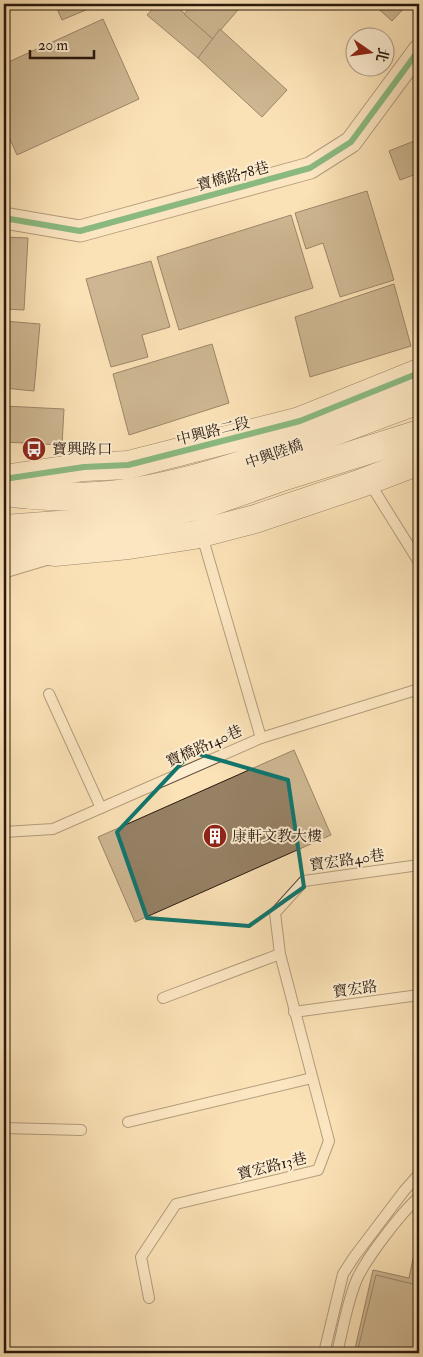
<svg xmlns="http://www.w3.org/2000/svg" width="423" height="1357" font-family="'IM FELL Double Pica','Noto Serif TC',serif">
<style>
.building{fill:#968165;stroke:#29180d}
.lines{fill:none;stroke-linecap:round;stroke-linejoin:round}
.lane-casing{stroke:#5e4a38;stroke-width:12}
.street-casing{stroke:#5e4a38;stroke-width:23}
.secondary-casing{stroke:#29180d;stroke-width:29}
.lane{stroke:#fcecd0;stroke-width:10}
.street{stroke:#fcecd0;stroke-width:21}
.secondary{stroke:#fcecd0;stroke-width:28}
.cycleway-casing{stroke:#fcecd0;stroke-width:9}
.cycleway{stroke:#00873e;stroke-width:6}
.marked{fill:none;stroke:#0f766e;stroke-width:4;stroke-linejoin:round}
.labels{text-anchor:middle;stroke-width:4;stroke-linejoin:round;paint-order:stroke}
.street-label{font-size:15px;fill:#29180d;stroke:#fcecd0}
.poi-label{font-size:15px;fill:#29180d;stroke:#fcecd0;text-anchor:start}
</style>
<rect width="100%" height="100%" fill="#fbe2b7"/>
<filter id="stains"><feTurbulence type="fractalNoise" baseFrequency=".004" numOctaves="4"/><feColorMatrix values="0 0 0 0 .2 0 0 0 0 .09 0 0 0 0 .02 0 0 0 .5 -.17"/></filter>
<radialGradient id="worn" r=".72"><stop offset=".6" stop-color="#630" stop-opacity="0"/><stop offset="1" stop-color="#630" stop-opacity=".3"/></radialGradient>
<g class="building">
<path d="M55,4H100L62,20Z"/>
<path d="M157,4H174L213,39L198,58L147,15Z"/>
<path d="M193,4H243L213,39L184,14Z"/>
<path d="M373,4H408L392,21Z"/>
<path d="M103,19L139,99L17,155L4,126V64Z"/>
<path d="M220,29L287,90L262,117L198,58Z"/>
<path d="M419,139V173L400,180L389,151Z"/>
<path d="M419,173V187L414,175Z"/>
<path d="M367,191L394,280L340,297L323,243L306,249L295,213Z"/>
<path d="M291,215L313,288L179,330L157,257Z"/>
<path d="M4,237L28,238L24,310L4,309Z"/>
<path d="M151,261L170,327L142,335L148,357L111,367L86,279Z"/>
<path d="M394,284L411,346L310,377L295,317Z"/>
<path d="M4,321L40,324L34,391L4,388Z"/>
<path d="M212,344L229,403L129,435L113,374Z"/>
<path d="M4,406L64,409L62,445L4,442Z"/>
<path d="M294,750L331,835L135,922L98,837Z"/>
<path d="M419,1229V1353H354L373,1270L409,1278Z"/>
<path d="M419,1257V1353H357L376,1275L413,1284Z"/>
</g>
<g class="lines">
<g class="lane-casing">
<g id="lane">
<path d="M366,487L374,490L419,562"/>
<path d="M197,538L205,546L261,738"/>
<path d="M49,694L101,808"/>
<path d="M4,832L53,829L261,738L419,689"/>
<path d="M163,998L280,954"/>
<path d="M294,1012L419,995"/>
<path d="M128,1122L312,1078"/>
<path d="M4,1128L81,1130"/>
<path d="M149,1298L141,1257L176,1204L318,1170L329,1141L280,954L275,913L304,881L419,865"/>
<path d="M324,1353L343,1274L354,1257L404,1191L419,1174"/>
<path d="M337,1353C343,1329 347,1302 357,1279C367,1257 401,1213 419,1197"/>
</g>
</g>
<g class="street-casing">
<g id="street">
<path d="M4,218L80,231L310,168L351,142L419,50"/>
<path d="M4,567L54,552"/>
</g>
</g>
<g class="secondary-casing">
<g id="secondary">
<path d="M4,479L84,467L128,465L230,439L300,421L419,373"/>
<path d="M4,492C44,497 85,499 125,493C228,478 322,434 419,400"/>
<path d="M4,529L125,520L202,505L279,478L419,434"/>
<path d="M4,542L55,552L129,545L194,535L255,519L359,484L419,461"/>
</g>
</g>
<use href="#lane" class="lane"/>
<use href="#street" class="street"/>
<use href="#secondary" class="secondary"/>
<g class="cycleway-casing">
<g id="cycleway">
<path d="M4,218L80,231L310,168L351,142L419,50"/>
<path d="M4,479L84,467L128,465L230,439L300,421L419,373"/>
</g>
</g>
<use href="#cycleway" class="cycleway"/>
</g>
<path d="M0 0H423V1357H0ZM192,752L288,780L304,887L249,926L147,918L117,832Z" fill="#fbe2b7" fill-opacity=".55" fill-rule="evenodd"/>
<path class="marked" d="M192,752L288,780L304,887L249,926L147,918L117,832Z"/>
<defs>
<g id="bus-disc" transform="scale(1.25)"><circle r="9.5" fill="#8f2418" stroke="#fcecd0"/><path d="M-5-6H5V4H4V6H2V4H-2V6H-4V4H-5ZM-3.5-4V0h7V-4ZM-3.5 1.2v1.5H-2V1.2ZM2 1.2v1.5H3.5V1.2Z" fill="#fff"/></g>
<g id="building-disc" transform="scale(1.25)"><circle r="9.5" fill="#8f2418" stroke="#fcecd0"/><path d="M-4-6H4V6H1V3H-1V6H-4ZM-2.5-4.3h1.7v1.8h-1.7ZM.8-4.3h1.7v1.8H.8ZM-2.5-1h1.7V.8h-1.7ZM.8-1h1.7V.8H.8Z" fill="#fff"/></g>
</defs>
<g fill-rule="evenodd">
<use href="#bus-disc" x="34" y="449"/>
<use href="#building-disc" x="215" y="836"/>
</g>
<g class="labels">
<g class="street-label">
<text transform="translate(233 176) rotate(-15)" y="5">寶橋路78巷</text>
<text transform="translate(213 431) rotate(-14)" y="5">中興路二段</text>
<text transform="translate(274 454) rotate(-19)" y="5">中興陸橋</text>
<text transform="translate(204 746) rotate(-24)" y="5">寶橋路140巷</text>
<text transform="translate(347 860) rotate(-8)" y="5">寶宏路40巷</text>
<text transform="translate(355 989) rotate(-8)" y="5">寶宏路</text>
<text transform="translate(272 1166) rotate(-14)" y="5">寶宏路13巷</text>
</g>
<g class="poi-label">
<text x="52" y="454">寶興路口</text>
<text x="232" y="841">康軒文教大樓</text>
</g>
</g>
<rect width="423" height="1357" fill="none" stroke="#fbe2b7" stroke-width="20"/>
<rect x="5" y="5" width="413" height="1347" fill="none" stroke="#29180d" stroke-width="2.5"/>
<rect x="10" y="10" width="403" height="1337" fill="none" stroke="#29180d"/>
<g transform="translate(370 52) rotate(103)"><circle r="24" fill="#fcecd0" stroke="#a89782"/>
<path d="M0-4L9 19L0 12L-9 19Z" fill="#8f2418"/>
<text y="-8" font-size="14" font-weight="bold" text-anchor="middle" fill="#29180d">北</text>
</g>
<path d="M30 50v8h64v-8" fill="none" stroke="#29180d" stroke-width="2.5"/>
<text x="38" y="50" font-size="15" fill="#29180d" stroke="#fcecd0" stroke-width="4" paint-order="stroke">20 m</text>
<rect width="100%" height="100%" filter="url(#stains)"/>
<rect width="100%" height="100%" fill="url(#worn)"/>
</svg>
